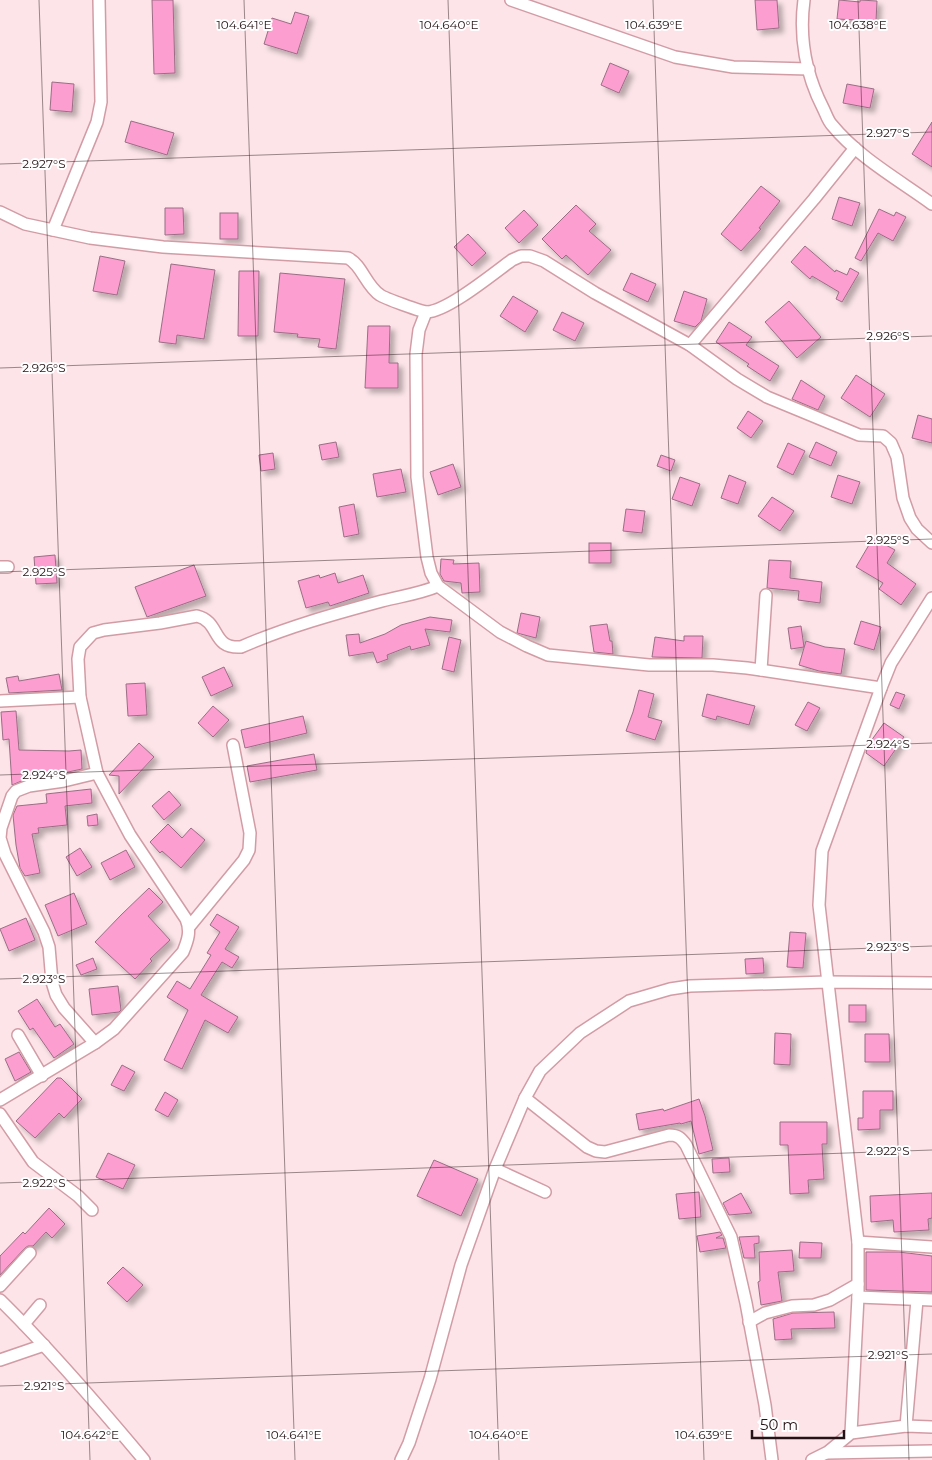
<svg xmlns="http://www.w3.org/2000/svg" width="932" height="1460" font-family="Montserrat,sans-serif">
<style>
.building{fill:#fc9ecf;stroke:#9b6d85;filter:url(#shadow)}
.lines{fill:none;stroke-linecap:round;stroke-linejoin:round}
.minor-casing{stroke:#d29ca5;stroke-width:14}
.minor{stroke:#fff;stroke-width:11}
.ticks{fill:none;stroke:#251216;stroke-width:1;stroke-opacity:0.45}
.ticks-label{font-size:12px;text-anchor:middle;fill:#251216;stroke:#fff;stroke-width:4;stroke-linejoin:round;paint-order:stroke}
</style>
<defs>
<filter id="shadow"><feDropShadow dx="4.5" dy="4.5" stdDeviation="2.5" flood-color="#0004"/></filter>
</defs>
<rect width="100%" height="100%" fill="#fce4e8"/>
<g class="building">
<path d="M152,0H173L175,73L154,74Z"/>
<path d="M755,0H777L779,28L757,30Z"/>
<path d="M839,0L860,2V0L877,1L876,21L837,19Z"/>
<path d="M295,12L309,16L297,54L264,44L272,18L291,24Z"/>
<path d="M610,63L629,71L619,93L601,85Z"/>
<path d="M52,82L74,84L72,112L50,110Z"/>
<path d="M847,84L874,89L870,108L843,103Z"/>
<path d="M131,121L174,133L167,155L125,142Z"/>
<path d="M932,122V167L912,154Z"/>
<path d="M761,186L780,201L759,228L761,229L741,251L721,234Z"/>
<path d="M839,197L860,203L852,226L832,219Z"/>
<path d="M576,205L596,224L589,231L611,250L588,275L566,255L562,259L542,239Z"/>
<path d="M165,208H183L184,234L165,235Z"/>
<path d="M879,209L894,216L896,212L906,217L893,241L878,233L861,261L855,258Z"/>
<path d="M524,210L538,225L519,243L505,228Z"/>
<rect x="220" y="213" width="18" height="26"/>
<path d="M468,234L486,253L472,266L454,247Z"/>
<path d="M805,246L835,272L836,270L847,275L850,268L859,273L842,302L836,299L839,292L812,276L810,279L791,262Z"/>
<path d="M100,256L125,261L117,295L93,291Z"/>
<path d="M171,264L215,270L204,339L177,335L176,344L159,342Z"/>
<path d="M239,271H259L258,336H238Z"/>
<path d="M280,273L345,279L336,349L318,347L320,339L297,337L298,334L274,332Z"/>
<path d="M631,273L656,284L648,302L623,290Z"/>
<path d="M684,291L707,299L701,321L695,327L674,321Z"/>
<path d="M513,296L538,311L525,332L500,316Z"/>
<path d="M789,301L821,337L797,358L765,322Z"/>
<path d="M562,312L584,323L575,341L553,330Z"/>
<path d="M729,322L752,337L746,345L779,366L770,381L747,366L749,364L716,342Z"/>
<path d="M368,326H390L389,363H398V388H365Z"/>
<path d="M856,375L885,394L870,417L841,398Z"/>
<path d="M801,380L825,396L818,410L792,399Z"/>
<path d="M748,411L763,421L751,438L737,428Z"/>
<path d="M918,415L932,419V443L912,438Z"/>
<path d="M336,442L339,457L322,460L319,445Z"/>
<path d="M816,442L837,452L831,466L809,457Z"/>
<path d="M788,443L805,451L793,475L777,467Z"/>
<path d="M273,453L275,469L261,471L259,455Z"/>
<path d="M661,455L675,460L671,471L657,466Z"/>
<path d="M453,464L461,487L438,495L430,472Z"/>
<path d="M401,469L406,492L377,497L373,474Z"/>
<path d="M729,475L746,482L738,504L721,498Z"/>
<path d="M838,475L860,482L852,504L831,497Z"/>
<path d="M680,477L700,484L692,506L672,499Z"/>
<path d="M772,497L794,511L780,531L758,516Z"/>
<path d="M354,504L359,534L344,537L339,507Z"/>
<path d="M626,509L645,511L642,533L623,531Z"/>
<path d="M873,538L895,550L887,563L916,584L901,605L879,589L883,583L856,567Z"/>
<rect x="589" y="543" width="22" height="20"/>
<path d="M55,555L57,583L36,584L34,557Z"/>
<path d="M441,559L454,560L453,564L479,563L480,592L462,593L461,583L444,581L440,574Z"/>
<path d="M769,560L791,561L790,578L822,582L820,603L798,600L799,591L767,588Z"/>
<path d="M194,565L206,596L147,617L135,587Z"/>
<path d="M335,573L338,583L363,575L369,593L330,606L328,602L306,608L298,581L319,575L320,578Z"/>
<path d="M521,613L540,617L536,638L517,633Z"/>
<path d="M430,617L452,620L450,632L425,629L430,645L411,650L410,646L387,655L388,659L377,663L373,652L349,656L346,635L359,634L360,643L385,634L401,625Z"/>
<path d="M861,621L881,627L874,650L854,644Z"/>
<path d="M607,624L610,641H612L613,654L594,652L590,626Z"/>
<path d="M801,626L804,647L791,649L788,628Z"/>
<path d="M684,636H703L702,658L652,657L655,637L684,641Z"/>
<path d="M449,637L461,640L454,672L442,669Z"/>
<path d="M806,641L825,647L845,649L841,674L819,671L799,665Z"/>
<path d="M224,667L233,686L211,696L202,677Z"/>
<path d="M59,674L62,690L9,693L6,678L18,676L19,681Z"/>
<path d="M145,683L147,715L128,716L126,684Z"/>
<path d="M639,690L654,694L648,717L662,721L655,740L626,731L633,712Z"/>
<path d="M896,692L905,695L899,709L890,705Z"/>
<path d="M707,694L755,706L749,725L717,716L716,720L702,716Z"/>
<path d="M808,702L820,708L807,731L795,725Z"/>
<path d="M213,706L229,720L213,737L198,723Z"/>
<path d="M16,711L19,750L69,751L81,750L82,769L54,775H35V778L26,779L12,785L9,739L3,740L1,712Z"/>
<path d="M303,716L307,733L245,748L241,730Z"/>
<path d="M884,723L904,737L884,766L866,753L868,745Z"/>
<path d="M139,743L154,757L119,794V776L109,775Z"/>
<path d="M314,754L317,770L250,782L247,766Z"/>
<path d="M91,789L92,803L65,806L67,825L38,828L39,833L32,834L40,873L25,876L20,868L16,845L13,815L17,806L47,803L46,794Z"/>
<path d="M169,791L181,805L164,820L152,806Z"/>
<path d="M97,814L98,825L88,826L87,816Z"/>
<path d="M168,824L182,838L191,828L205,840L181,868L162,851L160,853L150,842Z"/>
<path d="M80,848L92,867L77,876L66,857Z"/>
<path d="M126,850L135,867L110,880L101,863Z"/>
<path d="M149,888L163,902L148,916L170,940L150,959L152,961L135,979L95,942L121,915Z"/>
<path d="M74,893L87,924L58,936L45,905Z"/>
<path d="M217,914L239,927L225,949L239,957L232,968L222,962L201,995L238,1017L228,1033L205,1020L182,1069L164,1060L188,1010L167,997L177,981L190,989L211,955L207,953L220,932L210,925Z"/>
<path d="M26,918L35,940L9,951L0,929Z"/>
<path d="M790,932L806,933L803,968L787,967Z"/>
<path d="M93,958L97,969L81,975L76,965Z"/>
<path d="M763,958L764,973L746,974L745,959Z"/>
<path d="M118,986L121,1010L119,1012L92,1015L89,989Z"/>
<path d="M37,999L55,1027L60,1024L74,1044L54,1058L33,1028L30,1030L18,1011Z"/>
<rect x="849" y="1005" width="17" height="17"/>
<path d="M775,1033L791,1034L790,1065L774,1064Z"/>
<path d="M865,1034H889L890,1062H865Z"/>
<path d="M19,1052L31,1072L15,1081L5,1059Z"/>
<path d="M122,1065L135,1072L124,1091L111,1085Z"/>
<path d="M57,1078H61L82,1099L64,1118L59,1113L35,1138L16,1121Z"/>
<path d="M863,1091H893V1110H880V1129L858,1130V1118H863Z"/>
<path d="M165,1092L178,1100L168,1117L155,1110Z"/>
<path d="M699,1099L705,1116L713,1150L699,1154L691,1121L681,1124L680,1123L639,1130L636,1114L663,1109L664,1111Z"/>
<path d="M780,1122H827V1144H822L824,1179L808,1180L809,1193L790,1194L788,1145H780Z"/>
<path d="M108,1153L135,1165L123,1189L96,1177Z"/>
<path d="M729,1158L730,1172L713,1173L712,1159Z"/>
<path d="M434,1160L478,1179L461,1216L417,1196Z"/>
<path d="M699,1192L701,1217L679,1219L676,1194Z"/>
<path d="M741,1193L752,1213L729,1215L723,1203Z"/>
<path d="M932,1193V1218L928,1219L929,1230L894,1232L893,1220L871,1222L870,1196Z"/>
<path d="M49,1208L65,1224L52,1238L46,1232L33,1246H28L25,1248L0,1275V1256L23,1232L25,1234Z"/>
<path d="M720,1232L722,1235L716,1238H723L726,1248L700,1252L697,1236Z"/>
<path d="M759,1236V1243L754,1244L755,1258H744L739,1237Z"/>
<path d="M800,1242L822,1243L821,1258H799Z"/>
<path d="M792,1250L794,1271L778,1272L782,1301L761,1305L758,1282L760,1281L759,1252Z"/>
<path d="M866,1252H899L932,1256V1292L866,1290Z"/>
<path d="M123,1267L143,1285L127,1302L107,1283Z"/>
<path d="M834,1312L835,1328L791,1329L792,1339L775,1340L773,1319L793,1313Z"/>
</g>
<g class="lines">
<g class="minor-casing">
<g id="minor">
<path d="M511,0L675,57L733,67L809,69"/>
<path d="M804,0C799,37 806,75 823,108C826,114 828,121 832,125C858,157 899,180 932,204"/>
<path d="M0,212L25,224L90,238L163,247L348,258C362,265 366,286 380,295C384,298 422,312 427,312C448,311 494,273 512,260L521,256H530L544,261L595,293L690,345L737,379L767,397L859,435L883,436L891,443L897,457L903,498L910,518L917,529L932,543"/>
<path d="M53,230L97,122L101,102L99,0"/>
<path d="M426,312L419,330L416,354L417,477L427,557L431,573L438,586L500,632L527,646L548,655L649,665H713L747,668L881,688L891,663L932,598"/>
<path d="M690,345L814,199L855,148"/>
<path d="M0,567H8"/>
<path d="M761,670L766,595"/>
<path d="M0,701L80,697"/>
<path d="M189,927L244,860L249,850L250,833L233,745"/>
<path d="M18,1035L42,1076"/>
<path d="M95,1043L64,1008L56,995L52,982L49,947L44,932L5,854L0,838L1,828L12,796L16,791L29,786L64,781L97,773"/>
<path d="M525,1098L587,1147L596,1151L605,1152L669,1135C678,1135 681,1138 686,1145L731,1237L746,1303L765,1405L772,1460"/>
<path d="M0,1100L95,1043L114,1029L183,952C188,940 191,931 186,919L130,835L97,773L80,697L78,659L80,647L93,633L104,630L160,623L197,616C221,622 211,649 241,647C287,627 334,614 382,601C401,596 419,594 438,586"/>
<path d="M0,1114L33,1162L78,1196L92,1210"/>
<path d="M495,1169L545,1192"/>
<path d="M858,1242L819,905L822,851L881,688"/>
<path d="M932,1247L858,1242V1297L932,1300"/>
<path d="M0,1286L30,1253"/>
<path d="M0,1300C51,1350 98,1405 144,1460"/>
<path d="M749,1322L765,1313L792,1306L814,1305L830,1300L858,1284"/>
<path d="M24,1324L40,1305"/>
<path d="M0,1360L44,1345"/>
<path d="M906,1426L917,1300"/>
<path d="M851,1433L858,1297"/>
<path d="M827,1453L932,1451"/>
<path d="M401,1460L409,1443L430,1379L461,1265L495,1169L525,1098L540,1071L580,1033L629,1001L670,989L690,986L827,982L932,983"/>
<path d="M812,1460L828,1452L851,1433L906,1426L932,1427"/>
</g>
</g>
<use href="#minor" class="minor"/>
</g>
<path class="ticks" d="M39,0L90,1460M244,0L295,1460M448,0L499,1460M653,0L704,1460M858,0L909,1460M0,164L932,132M0,368L932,336M0,572L932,539M0,775L932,743M0,979L932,946M0,1183L932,1150M0,1386L932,1354"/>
<g class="ticks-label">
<text x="244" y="29">104.641°E</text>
<text x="449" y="29">104.640°E</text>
<text x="654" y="29">104.639°E</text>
<text x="858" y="29">104.638°E</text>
<text x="888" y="137">2.927°S</text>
<text x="44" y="168">2.927°S</text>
<text x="888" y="340">2.926°S</text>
<text x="44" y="372">2.926°S</text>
<text x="888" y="544">2.925°S</text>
<text x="44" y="576">2.925°S</text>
<text x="888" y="748">2.924°S</text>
<text x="44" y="779">2.924°S</text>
<text x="888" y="951">2.923°S</text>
<text x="44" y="983">2.923°S</text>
<text x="888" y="1155">2.922°S</text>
<text x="44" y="1187">2.922°S</text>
<text x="888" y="1359">2.921°S</text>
<text x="44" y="1390">2.921°S</text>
<text x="90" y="1439">104.642°E</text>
<text x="294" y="1439">104.641°E</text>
<text x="499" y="1439">104.640°E</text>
<text x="704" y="1439">104.639°E</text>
</g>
<path d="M752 1430v8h92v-8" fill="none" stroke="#251216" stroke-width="2.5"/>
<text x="760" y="1430" font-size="15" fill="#251216" stroke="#ffffff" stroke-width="4" paint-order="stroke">50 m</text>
</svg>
